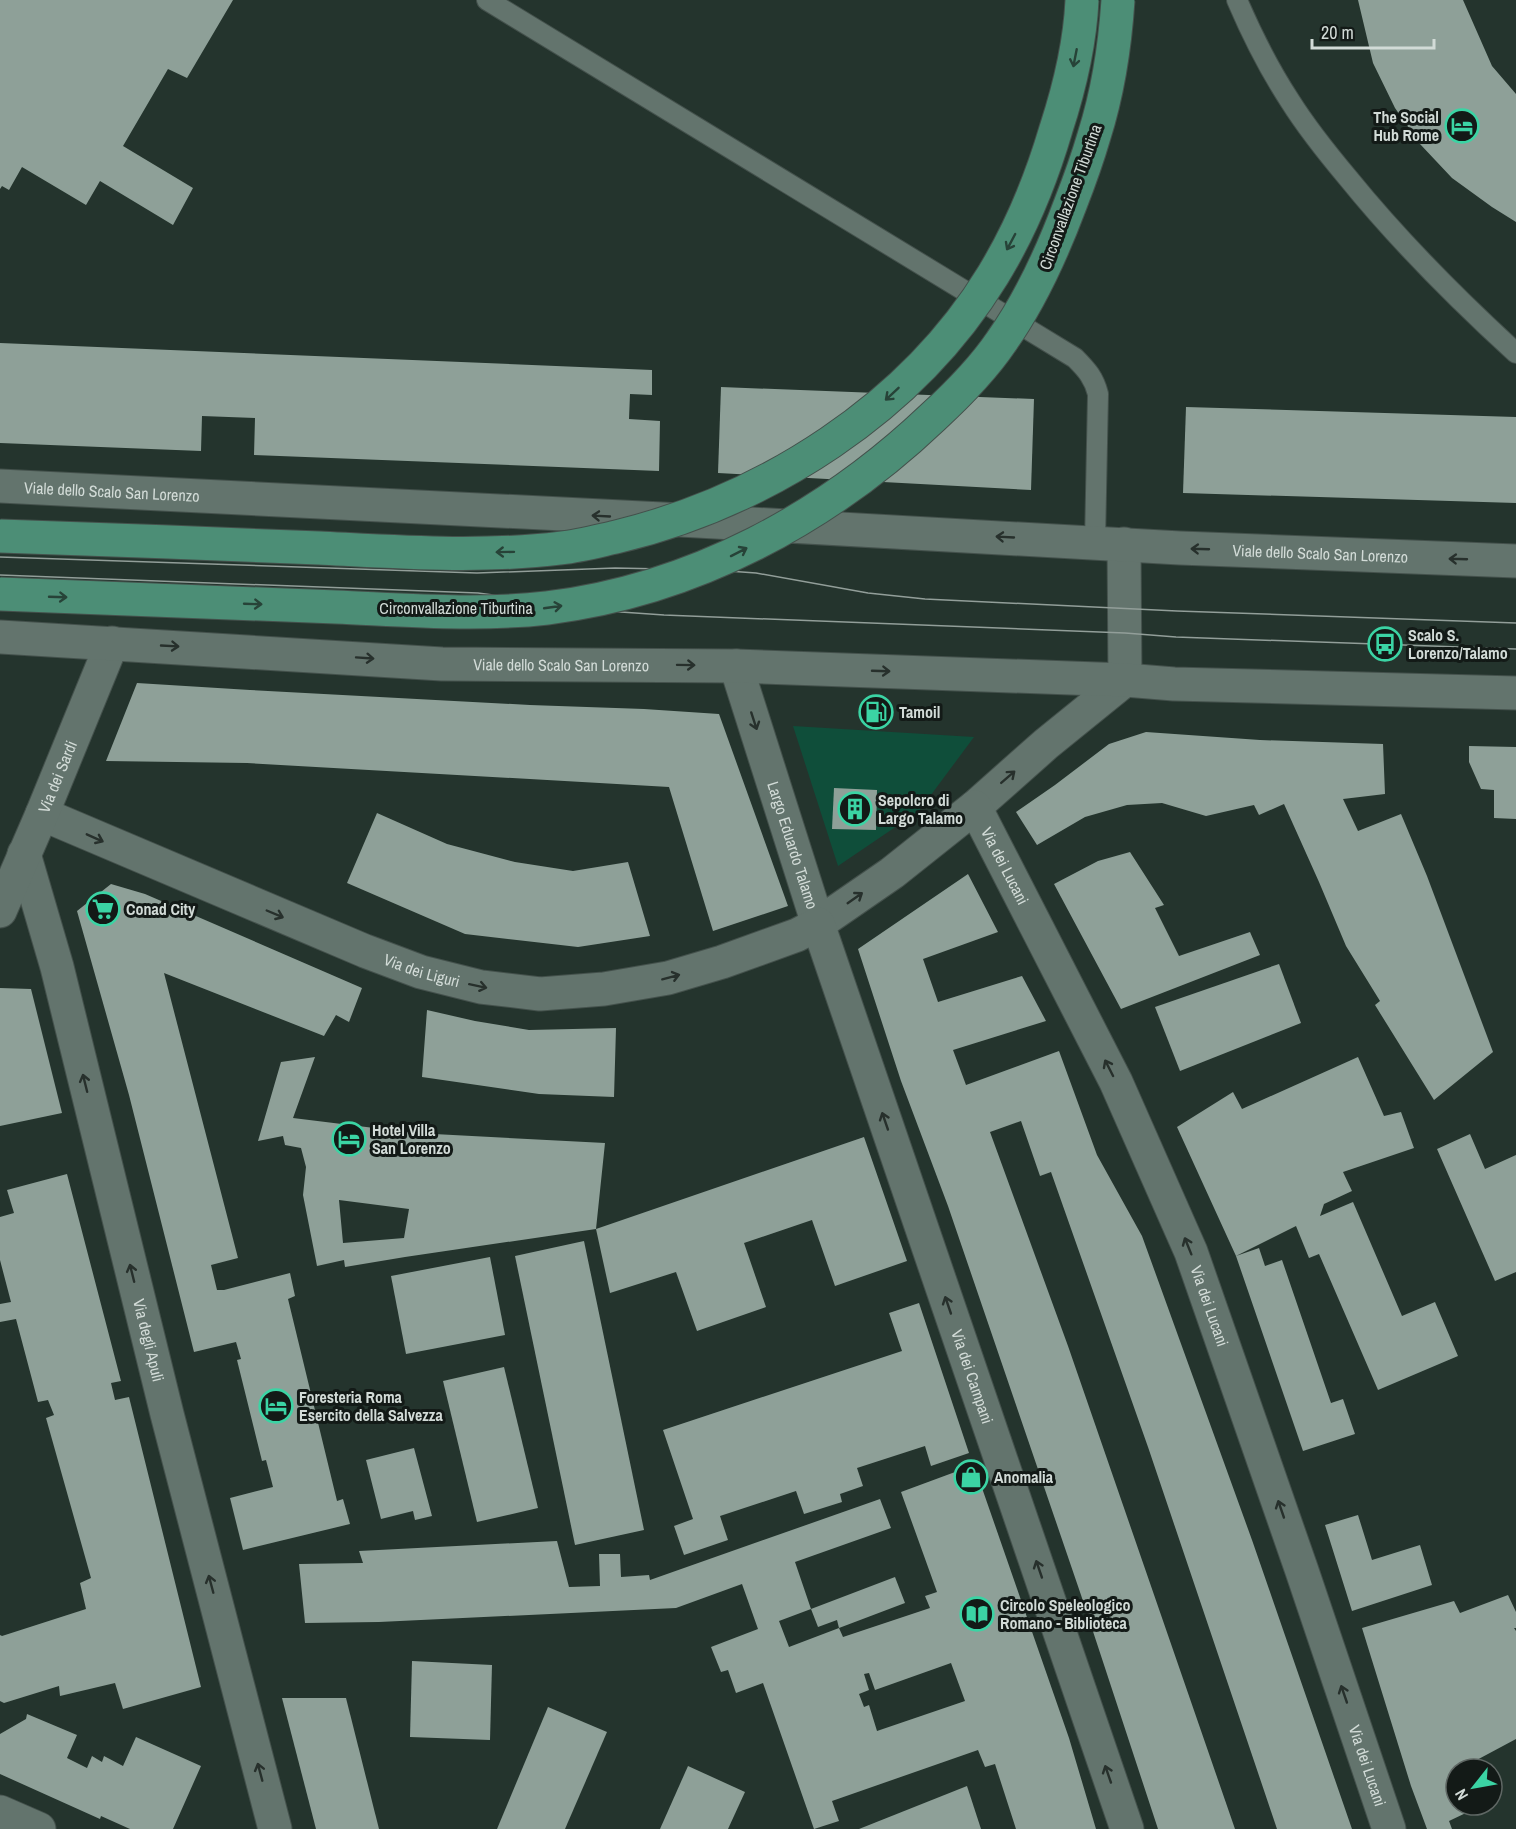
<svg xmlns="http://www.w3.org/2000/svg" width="1516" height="1829" font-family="'Archivo Narrow',sans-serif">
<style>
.green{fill:#0f4e3a}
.building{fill:#8ea098;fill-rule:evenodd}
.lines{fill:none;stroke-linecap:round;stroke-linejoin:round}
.service-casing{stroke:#44514c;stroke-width:22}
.minor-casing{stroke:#44514c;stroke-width:35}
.secondary-casing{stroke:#44514c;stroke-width:35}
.service{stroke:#63746d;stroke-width:20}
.minor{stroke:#63746d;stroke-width:33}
.secondary{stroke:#63746d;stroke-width:33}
.tram{stroke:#929e99;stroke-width:1.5}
.trunk-bridge-casing{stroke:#44514c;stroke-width:35;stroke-linecap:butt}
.trunk-bridge{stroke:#4c8e76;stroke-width:33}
.oneway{stroke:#274338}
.oneway2{stroke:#27302c}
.labels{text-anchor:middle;stroke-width:6;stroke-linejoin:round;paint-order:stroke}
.poi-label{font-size:16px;font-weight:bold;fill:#d2dbd7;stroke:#131a17;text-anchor:start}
.street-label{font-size:16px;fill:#d2dbd7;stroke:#131a17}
</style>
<rect width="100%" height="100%" fill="#24342d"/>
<path class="green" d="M793,726L974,737L919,811L838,866Z"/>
<g class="building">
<path d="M0,0H233L187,78L168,69L123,146L193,188L173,225L100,181L86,205L22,167L9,190L2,186L0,189Z"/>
<path d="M1358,0H1463L1492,66L1516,94V222L1492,207L1452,178L1420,144L1395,108L1373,63Z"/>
<path d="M0,343L652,370V395L630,394L629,419L660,421L659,471L254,455L255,418L202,416L201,451L0,443Z"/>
<path d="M721,387L1034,399L1031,490L718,473Z"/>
<path d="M1186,407L1516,417V503L1183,493Z"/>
<path d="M137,683L250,690L530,705L644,709L719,714L788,906L713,931L669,787L247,763L106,761Z"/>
<path d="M1146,732L1260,740L1383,744L1385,794L1343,799L1358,831L1401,814L1427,876L1493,1052L1434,1100L1375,1005L1380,1001L1346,946L1319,882L1284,804L1259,815L1254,805L1206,816L1162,803L1127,805L1085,817L1037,845L1016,812L1055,785L1109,744Z"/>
<path d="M1469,746L1516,747V819L1494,818V790L1481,789L1469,762Z"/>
<path d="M834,788L877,790L876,830L832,829Z"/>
<path d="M377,813L447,844L515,862L573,871L628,862L650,936L578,947L465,934L347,883Z"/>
<path d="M1130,852L1164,905L1155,908L1179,956L1250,932L1260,955L1121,1009L1054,884L1098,861Z"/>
<path d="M968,874L998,932L923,959L938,1002L1022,976L1046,1021L953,1050L966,1085L1059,1051L1097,1155L1142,1236L1252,1540L1352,1829H1277L1148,1447L1051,1172L1040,1176L1021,1121L990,1132L1068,1346L1235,1829H1158L1081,1595L948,1206L901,1081L858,949Z"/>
<path d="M111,884L145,894L362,988L349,1022L336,1015L324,1036L164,973L238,1258L211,1265L217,1290H224L290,1273L295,1296L288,1299L337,1501L343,1499L350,1524L243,1550L230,1498L273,1487L266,1460L262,1461L237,1360L241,1359L236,1342L194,1352L129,1095L77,911Z"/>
<path d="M1279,964L1301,1023L1180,1071L1155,1007Z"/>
<path d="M0,988L31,989L62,1113L0,1126Z"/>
<path d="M427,1010L475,1021L529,1030L616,1028L614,1097L539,1094L422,1077Z"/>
<path d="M315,1057L293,1118L415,1133L605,1143L596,1229L864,1137L907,1261L835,1286L812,1220L744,1243L766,1307L697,1331L676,1272L610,1293L596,1229L405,1257L345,1267L344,1260L317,1266L303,1195L306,1167L301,1148L285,1145L283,1136L258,1141L281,1062ZM339,1200L409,1209L404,1238L343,1243Z"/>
<path d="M1358,1057L1384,1116L1401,1112L1414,1148L1343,1172L1352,1191L1324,1204L1320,1216L1353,1202L1402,1316L1435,1302L1458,1356L1378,1390L1319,1254L1309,1258L1296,1226L1236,1256L1259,1248L1265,1266L1282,1260L1331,1403L1343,1399L1355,1434L1303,1451L1236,1256L1177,1127L1233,1092L1242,1109Z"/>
<path d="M1470,1134L1485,1169L1516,1155V1272L1495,1281L1437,1149Z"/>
<path d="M67,1174L121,1381L111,1383L115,1400L129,1397L201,1687L123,1709L115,1683L60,1696L59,1686L4,1703L0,1701V1635L2,1636L86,1609L80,1583L91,1578L46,1418L54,1415L48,1400L38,1402L16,1319L0,1322V1304L11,1302L0,1260V1217L14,1213L7,1190Z"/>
<path d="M584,1241L644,1530L575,1545L515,1256Z"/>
<path d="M490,1257L505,1335L406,1354L391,1276Z"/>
<path d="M919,1303L969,1453L931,1466L925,1446L857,1468L863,1486L840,1494L842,1502L804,1514L796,1491L720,1516L728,1540L684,1555L674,1526L693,1519L663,1430L902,1351L889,1313Z"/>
<path d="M504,1367L538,1508L477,1522L443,1381Z"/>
<path d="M414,1448L432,1516L415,1520L413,1511L381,1519L366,1460Z"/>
<path d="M974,1465L1069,1738L1096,1829H1016L995,1764L985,1767L978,1750L832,1801L839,1821L814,1829L763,1683L736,1693L728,1670L721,1672L711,1647L758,1629L742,1584L676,1608L379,1622L305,1623L299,1564L363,1563L359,1551L557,1541L569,1587L600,1586L599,1554H620L621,1577L649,1575L650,1580L880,1499L891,1528L795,1562L811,1609L779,1621L789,1647L839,1628L843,1637L930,1608L925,1596L937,1592L901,1492ZM951,1663L965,1701L877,1731L869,1705L864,1707L859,1694L869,1690L864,1674L869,1673L875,1690Z"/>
<path d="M1358,1515L1372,1560L1420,1545L1432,1585L1352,1611L1325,1525Z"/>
<path d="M895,1577L905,1603L839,1628L837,1620L818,1627L811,1609Z"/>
<path d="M1508,1595L1516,1612V1628H1514L1516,1631V1739L1473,1762L1451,1771L1456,1782V1805H1467L1470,1811L1449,1821L1452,1829H1427L1411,1786L1362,1628L1454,1601L1460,1613Z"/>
<path d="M412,1661L492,1665L490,1740L410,1737Z"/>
<path d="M282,1698H346L379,1829H316Z"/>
<path d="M548,1707L607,1732L565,1829H497Z"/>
<path d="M27,1714L77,1735L67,1758L87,1768L92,1756L102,1762L104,1756L123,1766L136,1737L201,1766L173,1829H130L101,1816L100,1819L0,1774V1734L26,1719Z"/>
<path d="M688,1766L745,1792L728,1829H660Z"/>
<path d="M967,1786L981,1829H859Z"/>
</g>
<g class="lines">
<g class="service-casing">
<g id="service">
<path d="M487,0L1075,358C1087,370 1094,378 1098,394L1095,542"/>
<path d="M1237,0C1252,35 1269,69 1290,101C1307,128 1327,153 1348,178C1399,241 1456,298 1516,353"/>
</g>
</g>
<g class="minor-casing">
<g id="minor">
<path id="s1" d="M736,666L818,924L892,873L975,807L1046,744L1125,680L1124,544"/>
<path id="s2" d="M975,807L1116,1082L1191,1252L1302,1571L1389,1829"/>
<path id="s3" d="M42,814L365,951L421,972L481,987L540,994L604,989L668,978L722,962L797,935L818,924L1127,1829"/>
<path id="s4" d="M24,854L57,967L167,1414L275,1829"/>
<path id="s5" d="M0,911L42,814L112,643"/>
<path d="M0,1812L39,1829"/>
</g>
</g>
<g class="secondary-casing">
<g id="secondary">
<path id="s6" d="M0,486L662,519L1180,548L1516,561"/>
<path id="s7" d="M0,637L442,664L736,666L1125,680L1174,684L1516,693"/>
</g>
</g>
<use href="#service" class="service"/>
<use href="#minor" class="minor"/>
<use href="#secondary" class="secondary"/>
<g class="tram">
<path d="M0,557L477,573L615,568L714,570L756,573L868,593L925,599L1177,611L1516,623"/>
<path d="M0,575L478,593L621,612L664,615L1125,633L1176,637L1516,649"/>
</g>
<g class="trunk-bridge-casing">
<g id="trunk-bridge">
<path d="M0,536C106,539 213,544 319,548C399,552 481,558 561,548C579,546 598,541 616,537C766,501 912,408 993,275C1021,229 1041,180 1056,129C1070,86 1080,45 1082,0"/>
<path d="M0,594C112,599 224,603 336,607C406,610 477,616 547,608C693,590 827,518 933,417C958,394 982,370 1001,342C1031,300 1052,253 1070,205C1079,182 1087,160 1094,136C1108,92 1115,46 1118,0"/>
</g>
</g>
<use href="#trunk-bridge" class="trunk-bridge"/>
</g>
<defs><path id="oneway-shaft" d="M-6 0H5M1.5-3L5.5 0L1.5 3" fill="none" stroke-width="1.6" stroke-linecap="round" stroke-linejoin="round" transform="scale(1.5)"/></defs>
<g class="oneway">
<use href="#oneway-shaft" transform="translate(1075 58) rotate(101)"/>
<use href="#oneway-shaft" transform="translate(1011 242) rotate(118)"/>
<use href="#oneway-shaft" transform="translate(892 394) rotate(137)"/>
<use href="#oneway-shaft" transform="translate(505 552) rotate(179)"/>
<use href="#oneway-shaft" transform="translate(739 552) rotate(-27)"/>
<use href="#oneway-shaft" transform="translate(58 597) rotate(2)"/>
<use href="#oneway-shaft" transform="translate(253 604) rotate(2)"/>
<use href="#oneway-shaft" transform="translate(553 607) rotate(-8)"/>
</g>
<g class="oneway2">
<use href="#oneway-shaft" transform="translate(601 516) rotate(-177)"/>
<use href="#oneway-shaft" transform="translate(1005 537) rotate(-177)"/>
<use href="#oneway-shaft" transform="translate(1200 549) rotate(-178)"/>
<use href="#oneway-shaft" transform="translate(1458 559) rotate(-178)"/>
<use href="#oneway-shaft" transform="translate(170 646) rotate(3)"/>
<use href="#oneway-shaft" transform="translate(365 658) rotate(4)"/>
<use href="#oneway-shaft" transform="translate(686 665) rotate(1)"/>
<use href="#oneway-shaft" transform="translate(881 671) rotate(2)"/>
<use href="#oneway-shaft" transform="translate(754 721) rotate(72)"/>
<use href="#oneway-shaft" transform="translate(1008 777) rotate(-41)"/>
<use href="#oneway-shaft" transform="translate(95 838) rotate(24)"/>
<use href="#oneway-shaft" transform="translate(855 898) rotate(-35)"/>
<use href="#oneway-shaft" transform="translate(275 914) rotate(23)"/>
<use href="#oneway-shaft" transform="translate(671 977) rotate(-15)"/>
<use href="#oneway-shaft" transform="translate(478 986) rotate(12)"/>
<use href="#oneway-shaft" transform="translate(1109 1068) rotate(-117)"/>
<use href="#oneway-shaft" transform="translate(85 1083) rotate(-104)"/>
<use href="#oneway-shaft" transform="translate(885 1121) rotate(-109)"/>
<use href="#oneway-shaft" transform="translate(1188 1246) rotate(-112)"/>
<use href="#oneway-shaft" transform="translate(132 1273) rotate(-104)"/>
<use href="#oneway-shaft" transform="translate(948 1305) rotate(-109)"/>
<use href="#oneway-shaft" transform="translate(1281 1509) rotate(-109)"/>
<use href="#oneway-shaft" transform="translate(1039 1569) rotate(-109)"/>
<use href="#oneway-shaft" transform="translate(211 1584) rotate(-105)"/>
<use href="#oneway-shaft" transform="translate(1344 1694) rotate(-109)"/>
<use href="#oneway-shaft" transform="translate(260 1772) rotate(-105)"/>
<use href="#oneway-shaft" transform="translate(1108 1774) rotate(-109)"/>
</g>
<defs>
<g id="hotel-ring" transform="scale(1.725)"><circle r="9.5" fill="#131a17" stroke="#3bd4a4" stroke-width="1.5"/><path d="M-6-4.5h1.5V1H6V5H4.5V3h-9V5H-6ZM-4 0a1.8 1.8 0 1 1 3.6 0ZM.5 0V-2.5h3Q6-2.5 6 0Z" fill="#3bd4a4"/></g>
<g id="bus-ring" transform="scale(1.725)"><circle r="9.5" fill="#131a17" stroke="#3bd4a4" stroke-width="1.5"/><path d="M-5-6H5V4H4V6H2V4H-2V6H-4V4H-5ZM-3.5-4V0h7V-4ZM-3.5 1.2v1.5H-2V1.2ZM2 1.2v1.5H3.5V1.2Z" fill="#3bd4a4"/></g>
<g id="fuel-ring" transform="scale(1.725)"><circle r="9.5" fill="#131a17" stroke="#3bd4a4" stroke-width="1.5"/><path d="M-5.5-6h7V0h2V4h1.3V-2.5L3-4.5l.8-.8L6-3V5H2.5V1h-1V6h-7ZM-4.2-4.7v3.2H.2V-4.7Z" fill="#3bd4a4"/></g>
<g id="building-ring" transform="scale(1.725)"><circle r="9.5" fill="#131a17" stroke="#3bd4a4" stroke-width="1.5"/><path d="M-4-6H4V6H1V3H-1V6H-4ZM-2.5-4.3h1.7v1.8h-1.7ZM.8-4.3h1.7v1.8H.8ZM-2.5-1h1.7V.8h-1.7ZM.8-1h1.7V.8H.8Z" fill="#3bd4a4"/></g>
<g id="supermarket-ring" transform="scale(1.725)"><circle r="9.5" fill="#131a17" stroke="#3bd4a4" stroke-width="1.5"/><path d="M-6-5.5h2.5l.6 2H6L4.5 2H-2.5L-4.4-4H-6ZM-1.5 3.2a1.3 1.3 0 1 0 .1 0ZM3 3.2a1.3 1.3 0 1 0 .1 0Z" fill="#3bd4a4"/></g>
<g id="shop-ring" transform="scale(1.725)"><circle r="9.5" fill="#131a17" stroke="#3bd4a4" stroke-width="1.5"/><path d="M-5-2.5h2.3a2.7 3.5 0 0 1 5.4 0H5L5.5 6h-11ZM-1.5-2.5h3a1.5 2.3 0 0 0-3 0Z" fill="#3bd4a4"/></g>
<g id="library-ring" transform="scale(1.725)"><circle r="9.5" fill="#131a17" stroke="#3bd4a4" stroke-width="1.5"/><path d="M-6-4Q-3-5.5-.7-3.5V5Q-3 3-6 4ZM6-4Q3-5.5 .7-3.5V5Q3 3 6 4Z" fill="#3bd4a4"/></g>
</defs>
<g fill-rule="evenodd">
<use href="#hotel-ring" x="1462" y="126"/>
<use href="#bus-ring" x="1385" y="644"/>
<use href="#fuel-ring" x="876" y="712"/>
<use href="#building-ring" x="855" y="809"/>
<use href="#supermarket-ring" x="103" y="909"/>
<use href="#hotel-ring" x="349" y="1139"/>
<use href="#hotel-ring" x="276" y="1406"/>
<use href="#shop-ring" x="971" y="1477"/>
<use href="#library-ring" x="977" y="1614"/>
</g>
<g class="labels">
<g class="poi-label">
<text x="1439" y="123" text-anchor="end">The Social<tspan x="1439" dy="18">Hub Rome</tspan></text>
<text x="1408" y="641">Scalo S.<tspan x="1408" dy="18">Lorenzo/Talamo</tspan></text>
<text x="899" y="718">Tamoil</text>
<text x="878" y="806">Sepolcro di<tspan x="878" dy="18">Largo Talamo</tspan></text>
<text x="126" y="915">Conad City</text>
<text x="372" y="1136">Hotel Villa<tspan x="372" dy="18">San Lorenzo</tspan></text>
<text x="299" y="1403">Foresteria Roma<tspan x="299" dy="18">Esercito della Salvezza</tspan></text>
<text x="994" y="1483">Anomalia</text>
<text x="1000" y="1611">Circolo Speleologico<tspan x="1000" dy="18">Romano - Biblioteca</tspan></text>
</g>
<g class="street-label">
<text transform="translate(1070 197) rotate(-70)" y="6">Circonvallazione Tiburtina</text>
<text dy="6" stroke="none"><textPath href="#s6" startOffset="112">Viale dello Scalo San Lorenzo</textPath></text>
<text dy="6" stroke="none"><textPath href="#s6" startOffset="1322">Viale dello Scalo San Lorenzo</textPath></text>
<text x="456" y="614">Circonvallazione Tiburtina</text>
<text dy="6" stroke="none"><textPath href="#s7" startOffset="562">Viale dello Scalo San Lorenzo</textPath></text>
<text dy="6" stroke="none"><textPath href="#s5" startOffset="146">Via dei Sardi</textPath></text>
<text dy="6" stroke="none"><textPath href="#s1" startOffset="188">Largo Eduardo Talamo</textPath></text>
<text dy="6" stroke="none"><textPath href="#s2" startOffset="66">Via dei Lucani</textPath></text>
<text dy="6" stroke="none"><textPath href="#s3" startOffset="411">Via dei Liguri</textPath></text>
<text dy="6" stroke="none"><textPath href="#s2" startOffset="552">Via dei Lucani</textPath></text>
<text dy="6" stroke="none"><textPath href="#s4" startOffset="502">Via degli Apuli</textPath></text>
<text dy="6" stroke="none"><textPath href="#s3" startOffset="1299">Via dei Campani</textPath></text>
<text dy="6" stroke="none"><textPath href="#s2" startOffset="1038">Via dei Lucani</textPath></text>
</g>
</g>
<g transform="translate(1474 1787) rotate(239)"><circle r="28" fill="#131a17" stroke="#5f6764" stroke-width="1.5"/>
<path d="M0-4.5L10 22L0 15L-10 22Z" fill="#3bd4a4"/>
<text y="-9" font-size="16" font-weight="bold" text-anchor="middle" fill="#d2dbd7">N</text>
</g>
<path d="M1312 39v9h122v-9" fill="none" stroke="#d2dbd7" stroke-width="3"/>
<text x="1321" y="39" font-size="18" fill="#d2dbd7" stroke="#131a17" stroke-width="4.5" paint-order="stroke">20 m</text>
</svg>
